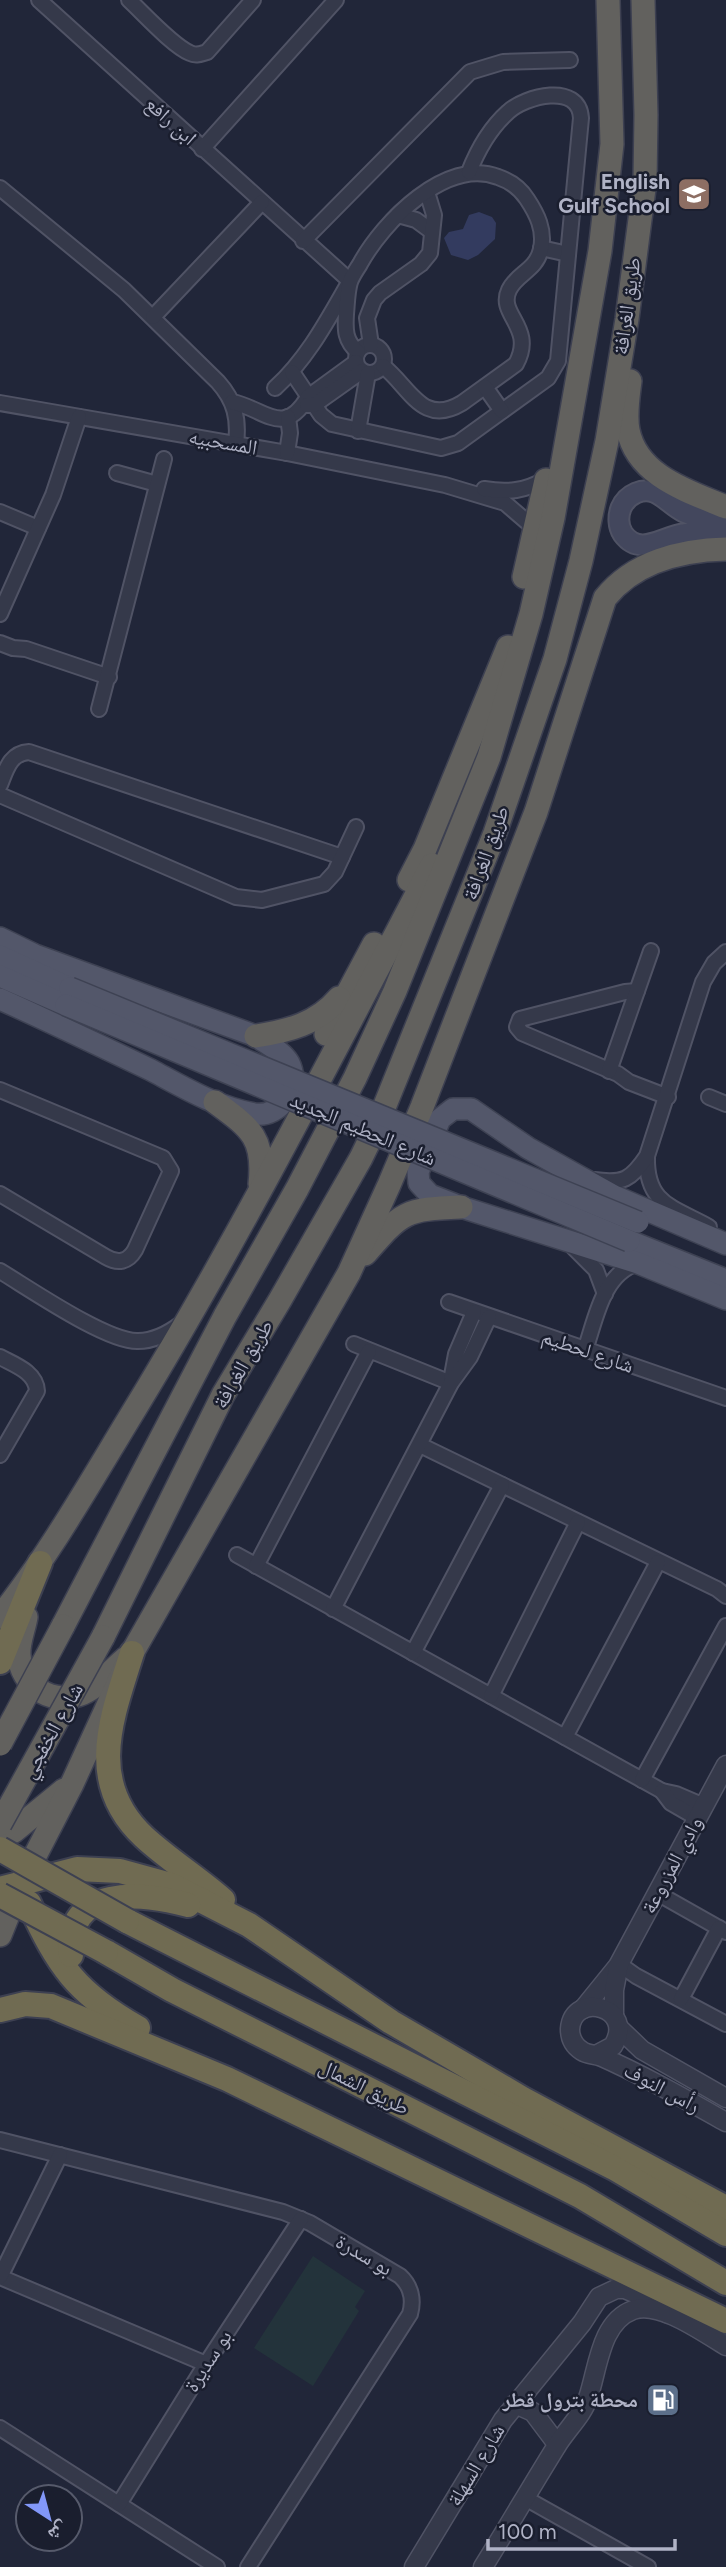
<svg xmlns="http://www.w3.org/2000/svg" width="726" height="2567" font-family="Figtree,'Noto Naskh Arabic',sans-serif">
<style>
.green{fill:#23333b}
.water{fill:#333b5f}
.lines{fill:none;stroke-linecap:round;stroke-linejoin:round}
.minor-casing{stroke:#505365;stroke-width:18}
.tertiary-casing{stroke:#505365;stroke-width:21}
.secondary-casing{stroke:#505365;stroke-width:23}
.primary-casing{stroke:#3e4253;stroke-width:24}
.trunk-casing{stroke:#3d4051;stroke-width:26}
.motorway-casing{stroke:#3d4051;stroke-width:28}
.minor{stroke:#35394a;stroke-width:14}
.tertiary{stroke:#35394a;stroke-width:18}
.secondary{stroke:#43475d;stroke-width:19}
.primary{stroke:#53576a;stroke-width:21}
.trunk{stroke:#62615e;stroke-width:23}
.motorway{stroke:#706b52;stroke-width:24}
.primary-bridge-casing{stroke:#3e4253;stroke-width:24;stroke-linecap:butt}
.trunk-bridge-casing{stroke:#3d4051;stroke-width:26;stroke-linecap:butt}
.motorway-bridge-casing{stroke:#3d4051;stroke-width:28;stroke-linecap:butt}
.primary-bridge{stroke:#53576a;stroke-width:21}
.trunk-bridge{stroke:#62615e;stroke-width:23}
.motorway-bridge{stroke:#706b52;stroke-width:24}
.labels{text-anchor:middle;stroke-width:5;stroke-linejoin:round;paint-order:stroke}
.street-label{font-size:21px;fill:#b0b3c6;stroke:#1a1e2e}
.poi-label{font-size:21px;font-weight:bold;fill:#b0b3c6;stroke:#1a1e2e;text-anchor:end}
</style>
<rect width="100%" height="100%" fill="#212639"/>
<path class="green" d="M313,2256L365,2291L355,2307L359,2311L313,2386L254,2348Z"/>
<path class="water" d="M479,212L492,217L496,223L495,239L478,255L468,260L451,255L444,238L449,232L463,229L469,215Z"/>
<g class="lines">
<g class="minor-casing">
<g id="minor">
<path d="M39,0L350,281C328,319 308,358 275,388"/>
<path d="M129,0C144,14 173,46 190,53C196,56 200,54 207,52L253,0"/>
<path d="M202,149L336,0"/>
<path d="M0,188L124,290L218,382C235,401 239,419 236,444"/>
<path d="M398,215L416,220L431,231"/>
<path d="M303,241L470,72L503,62L570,60"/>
<path d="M541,248L568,254"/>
<path d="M153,317L262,202"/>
<circle cx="370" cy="359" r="14"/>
<path d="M371,345L367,318L374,300L380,293L421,264L430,253L434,215L427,192"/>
<path d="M358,352C345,341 345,330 346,314C347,304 347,292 350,282C352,276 357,269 360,264C383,222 446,157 498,177C510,181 520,188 527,199C537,214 545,230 541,249C536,271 517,273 509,290C497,315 536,327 516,364L462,403C422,427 410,387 383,366"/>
<path d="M292,372L321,415L332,424L441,448L458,443L548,378L558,361L581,118C579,82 525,96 508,112C489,129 478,149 469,172"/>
<path d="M485,387L502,411"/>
<path d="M232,402C264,408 283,439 308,397L356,362"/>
<path d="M0,403L287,453L445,485L505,503L534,528"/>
<path d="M307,405H314L362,371"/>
<path d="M358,431L368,373"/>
<path d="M287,453L290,433L288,417"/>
<path d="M117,473L157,484"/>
<path d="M484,489C508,493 525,491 546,479"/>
<path d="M0,512L38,528"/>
<path d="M0,614L53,495L79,417"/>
<path d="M0,643L13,648L26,649L109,677"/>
<path d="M99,709L164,459"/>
<path d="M0,785C6,770 10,753 29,752L342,857"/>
<path d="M0,795L236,897L262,900L324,884L335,872L356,827"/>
<path d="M637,991L625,992L520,1019L517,1027L522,1033L618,1074L629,1082L668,1097"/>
<path d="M609,1071L651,951"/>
<path d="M0,1090L163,1158L171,1171L135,1250C128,1262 118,1264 106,1257L0,1194"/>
<path d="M709,1097L726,1104"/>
<path d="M647,1157C646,1204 673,1207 709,1227"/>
<path d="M594,1180C623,1184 631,1180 647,1156L703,982L714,963L726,952"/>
<path d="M573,1247L596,1270L605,1294"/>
<path d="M0,1271C30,1289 107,1342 138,1341C155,1341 169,1333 182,1323"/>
<path d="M449,1302L726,1398"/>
<path d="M354,1344L451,1383"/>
<path d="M585,1350C596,1319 602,1274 638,1263"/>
<path d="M0,1357C15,1365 36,1372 37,1391L0,1455"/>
<path d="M451,1381L456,1354L474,1312"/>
<path d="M420,1445L717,1589L726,1596"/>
<path d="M237,1555L662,1791L676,1794L704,1806"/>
<path d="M256,1566L369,1351"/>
<path d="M333,1609L451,1383L470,1357L489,1317"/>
<path d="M413,1653L502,1485"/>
<path d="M491,1696L578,1522"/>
<path d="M565,1737L658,1562"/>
<path d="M642,1780L726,1626"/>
<path d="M662,1791L671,1803L697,1818"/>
<path d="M657,1893L726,1932"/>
<path d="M619,1964L636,1976L726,2024"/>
<path d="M681,1999L719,1928"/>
<path d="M0,2140L283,2212L310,2223L400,2276C411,2286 414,2300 410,2314L248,2567"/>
<path d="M0,2277L206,2364"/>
<path d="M0,2277L60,2155"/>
<path d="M0,2428L217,2567"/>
<path d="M525,2498L648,2567"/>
<path d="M119,2504L206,2364L301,2219"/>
</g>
</g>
<g class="tertiary-casing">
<g id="tertiary">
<path d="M583,2009L617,1967"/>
<path d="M614,2016V1990L619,1964L726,1765"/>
<path d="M619,2028L642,2050L726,2098"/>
<path d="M596,2055L613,2046C637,2007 573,1990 570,2029C570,2038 574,2046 582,2051C588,2055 595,2054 602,2057C645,2076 685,2099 726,2122"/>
<path d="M515,2404L533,2412L557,2444"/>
<path d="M414,2567L503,2420L582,2323L599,2297L616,2289H625L653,2301L667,2313"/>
<path d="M483,2567C508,2527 531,2487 556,2447C565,2431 583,2415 588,2398C598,2369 600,2322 633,2310C659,2300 704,2333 726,2346"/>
</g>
</g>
<g class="secondary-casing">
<path id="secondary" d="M726,521C711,520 697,518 684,512C667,504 657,484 636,493C629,496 624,501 621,508C618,516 618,526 623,534C640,557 662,537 683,534C697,531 712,534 726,537"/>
</g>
<g class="primary-casing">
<g id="primary">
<path d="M0,938L35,955L256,1036C267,1044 282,1051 289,1063C301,1086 280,1118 255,1114C218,1108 183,1087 151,1070C101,1046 51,1022 0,999"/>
<path d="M0,956L70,988"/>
<path d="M0,976L66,1005"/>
<path d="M629,1241L726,1280"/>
<path d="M726,1244L614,1196L528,1148L471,1109H453L440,1119L418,1172L419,1183L430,1195L461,1207L638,1263L726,1299"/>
</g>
</g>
<g class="trunk-casing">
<g id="trunk">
<path d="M630,381C628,397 625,414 628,430C637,476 688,491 726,507"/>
<path d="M524,577L546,480"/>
<path d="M409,880L425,849L508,647"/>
<path d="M326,1034L374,944"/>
<path d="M256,1036C288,1031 317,1024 339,998"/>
<path d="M215,1102C250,1128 265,1137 260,1184"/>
<path d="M365,1254C402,1212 404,1209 461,1207"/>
<path d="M0,1617C48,1556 87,1488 127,1422C238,1241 334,1052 432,865"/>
<path d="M26,1617C24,1629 18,1643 19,1655C21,1684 49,1705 78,1695C95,1690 112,1670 126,1658"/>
<path d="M63,1626L225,1316L297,1189L355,1078L395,991L489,757L531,614L553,518L600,251L612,144L608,0"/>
<path d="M103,1637L223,1395L280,1300L361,1158L377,1125L495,833L555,659L581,561L607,441L627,319L645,181L646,115L643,0"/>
<path d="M0,1839L14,1831L64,1790"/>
<path d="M0,1935L20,1885L72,1784L132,1653L349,1273L389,1185L422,1107L536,812L605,598C634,562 681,550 726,549"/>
</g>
</g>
<g class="motorway-casing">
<g id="motorway">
<path d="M132,1653C112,1717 85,1782 144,1837C169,1860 198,1878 223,1900"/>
<path d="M0,1662L40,1563"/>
<path d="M0,1889L77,1869L120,1871L171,1885L249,1925L391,2022L523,2099L726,2208"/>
<path d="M29,1903C58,1966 76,1993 138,2028"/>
<path d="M127,1921L614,2168L726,2234"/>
<path d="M106,1952L172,1990L580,2196L726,2283"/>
<path d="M71,1955C65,1885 143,1892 188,1905"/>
<path d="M0,2010L25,2004L51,2006L227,2079L726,2321"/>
</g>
</g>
<use href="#minor" class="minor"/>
<use href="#tertiary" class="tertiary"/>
<use href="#secondary" class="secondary"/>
<use href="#primary" class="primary"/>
<use href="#trunk" class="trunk"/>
<use href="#motorway" class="motorway"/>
<g class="primary-bridge-casing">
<g id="primary-bridge">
<path d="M70,988L638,1222"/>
<path d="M66,1005L629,1241"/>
</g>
</g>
<g class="trunk-bridge-casing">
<g id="trunk-bridge">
<path d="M0,1744L63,1626"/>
<path d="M0,1824L103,1637"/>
</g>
</g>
<g class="motorway-bridge-casing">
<g id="motorway-bridge">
<path d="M0,1849L127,1921"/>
<path d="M0,1895L106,1952"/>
</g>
</g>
<use href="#primary-bridge" class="primary-bridge"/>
<use href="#trunk-bridge" class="trunk-bridge"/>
<use href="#motorway-bridge" class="motorway-bridge"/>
</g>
<defs>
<g id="school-square" transform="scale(1.75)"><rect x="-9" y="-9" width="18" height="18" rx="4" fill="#8d6e63" stroke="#1a1e2e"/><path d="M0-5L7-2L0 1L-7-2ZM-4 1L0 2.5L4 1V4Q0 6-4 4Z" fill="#fff"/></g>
<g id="fuel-square" transform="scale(1.75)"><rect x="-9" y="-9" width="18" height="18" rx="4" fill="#5c6f8a" stroke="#1a1e2e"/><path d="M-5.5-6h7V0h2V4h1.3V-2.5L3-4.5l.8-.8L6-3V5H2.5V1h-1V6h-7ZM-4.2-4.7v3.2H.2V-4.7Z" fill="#fff"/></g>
</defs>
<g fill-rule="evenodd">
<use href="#school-square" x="694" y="194"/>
<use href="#fuel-square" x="663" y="2400"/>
</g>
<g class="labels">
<g class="street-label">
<text transform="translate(171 121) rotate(42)" y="7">ابن رافع</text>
<text transform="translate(627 306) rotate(-82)" y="7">طريق الغرافة</text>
<text transform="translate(223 442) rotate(10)" y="7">المسحبيه</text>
<text transform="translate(486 853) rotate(-70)" y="7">طريق الغرافة</text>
<text transform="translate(363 1129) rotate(23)" y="7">شارع الحطيم الجديد</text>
<text transform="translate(588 1351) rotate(19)" y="7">شارع لحطيم</text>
<text transform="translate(243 1364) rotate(-60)" y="7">طريق الغرافة</text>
<text transform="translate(52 1731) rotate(-61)" y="7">شارع الخفجي</text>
<text transform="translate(672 1865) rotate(-62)" y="7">وادي المزروعة</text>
<text transform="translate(364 2087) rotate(27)" y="7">طريق الشمال</text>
<text transform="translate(662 2088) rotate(28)" y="7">رأس النوف</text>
<text transform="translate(364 2255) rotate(30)" y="7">بو سدرة</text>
<text transform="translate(208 2361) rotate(-57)" y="7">بو سديرة</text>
<text transform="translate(476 2465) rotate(-59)" y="7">شارع السهلة</text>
</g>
<g class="poi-label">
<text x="670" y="189">English<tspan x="670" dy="24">Gulf School</tspan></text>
<text x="638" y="2407">محطة بترول قطر</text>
</g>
</g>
<g transform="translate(49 2518) rotate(144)"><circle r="33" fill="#1a1e2e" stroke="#565a6b" stroke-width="2"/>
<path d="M0-5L12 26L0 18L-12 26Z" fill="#8297f8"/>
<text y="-10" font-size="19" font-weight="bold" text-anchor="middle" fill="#b0b3c6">ش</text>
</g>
<path d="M488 2539v10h187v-10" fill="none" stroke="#b0b3c6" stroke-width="3.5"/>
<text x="498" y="2539" font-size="21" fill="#b0b3c6" stroke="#1a1e2e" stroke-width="5" paint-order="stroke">100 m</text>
</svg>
